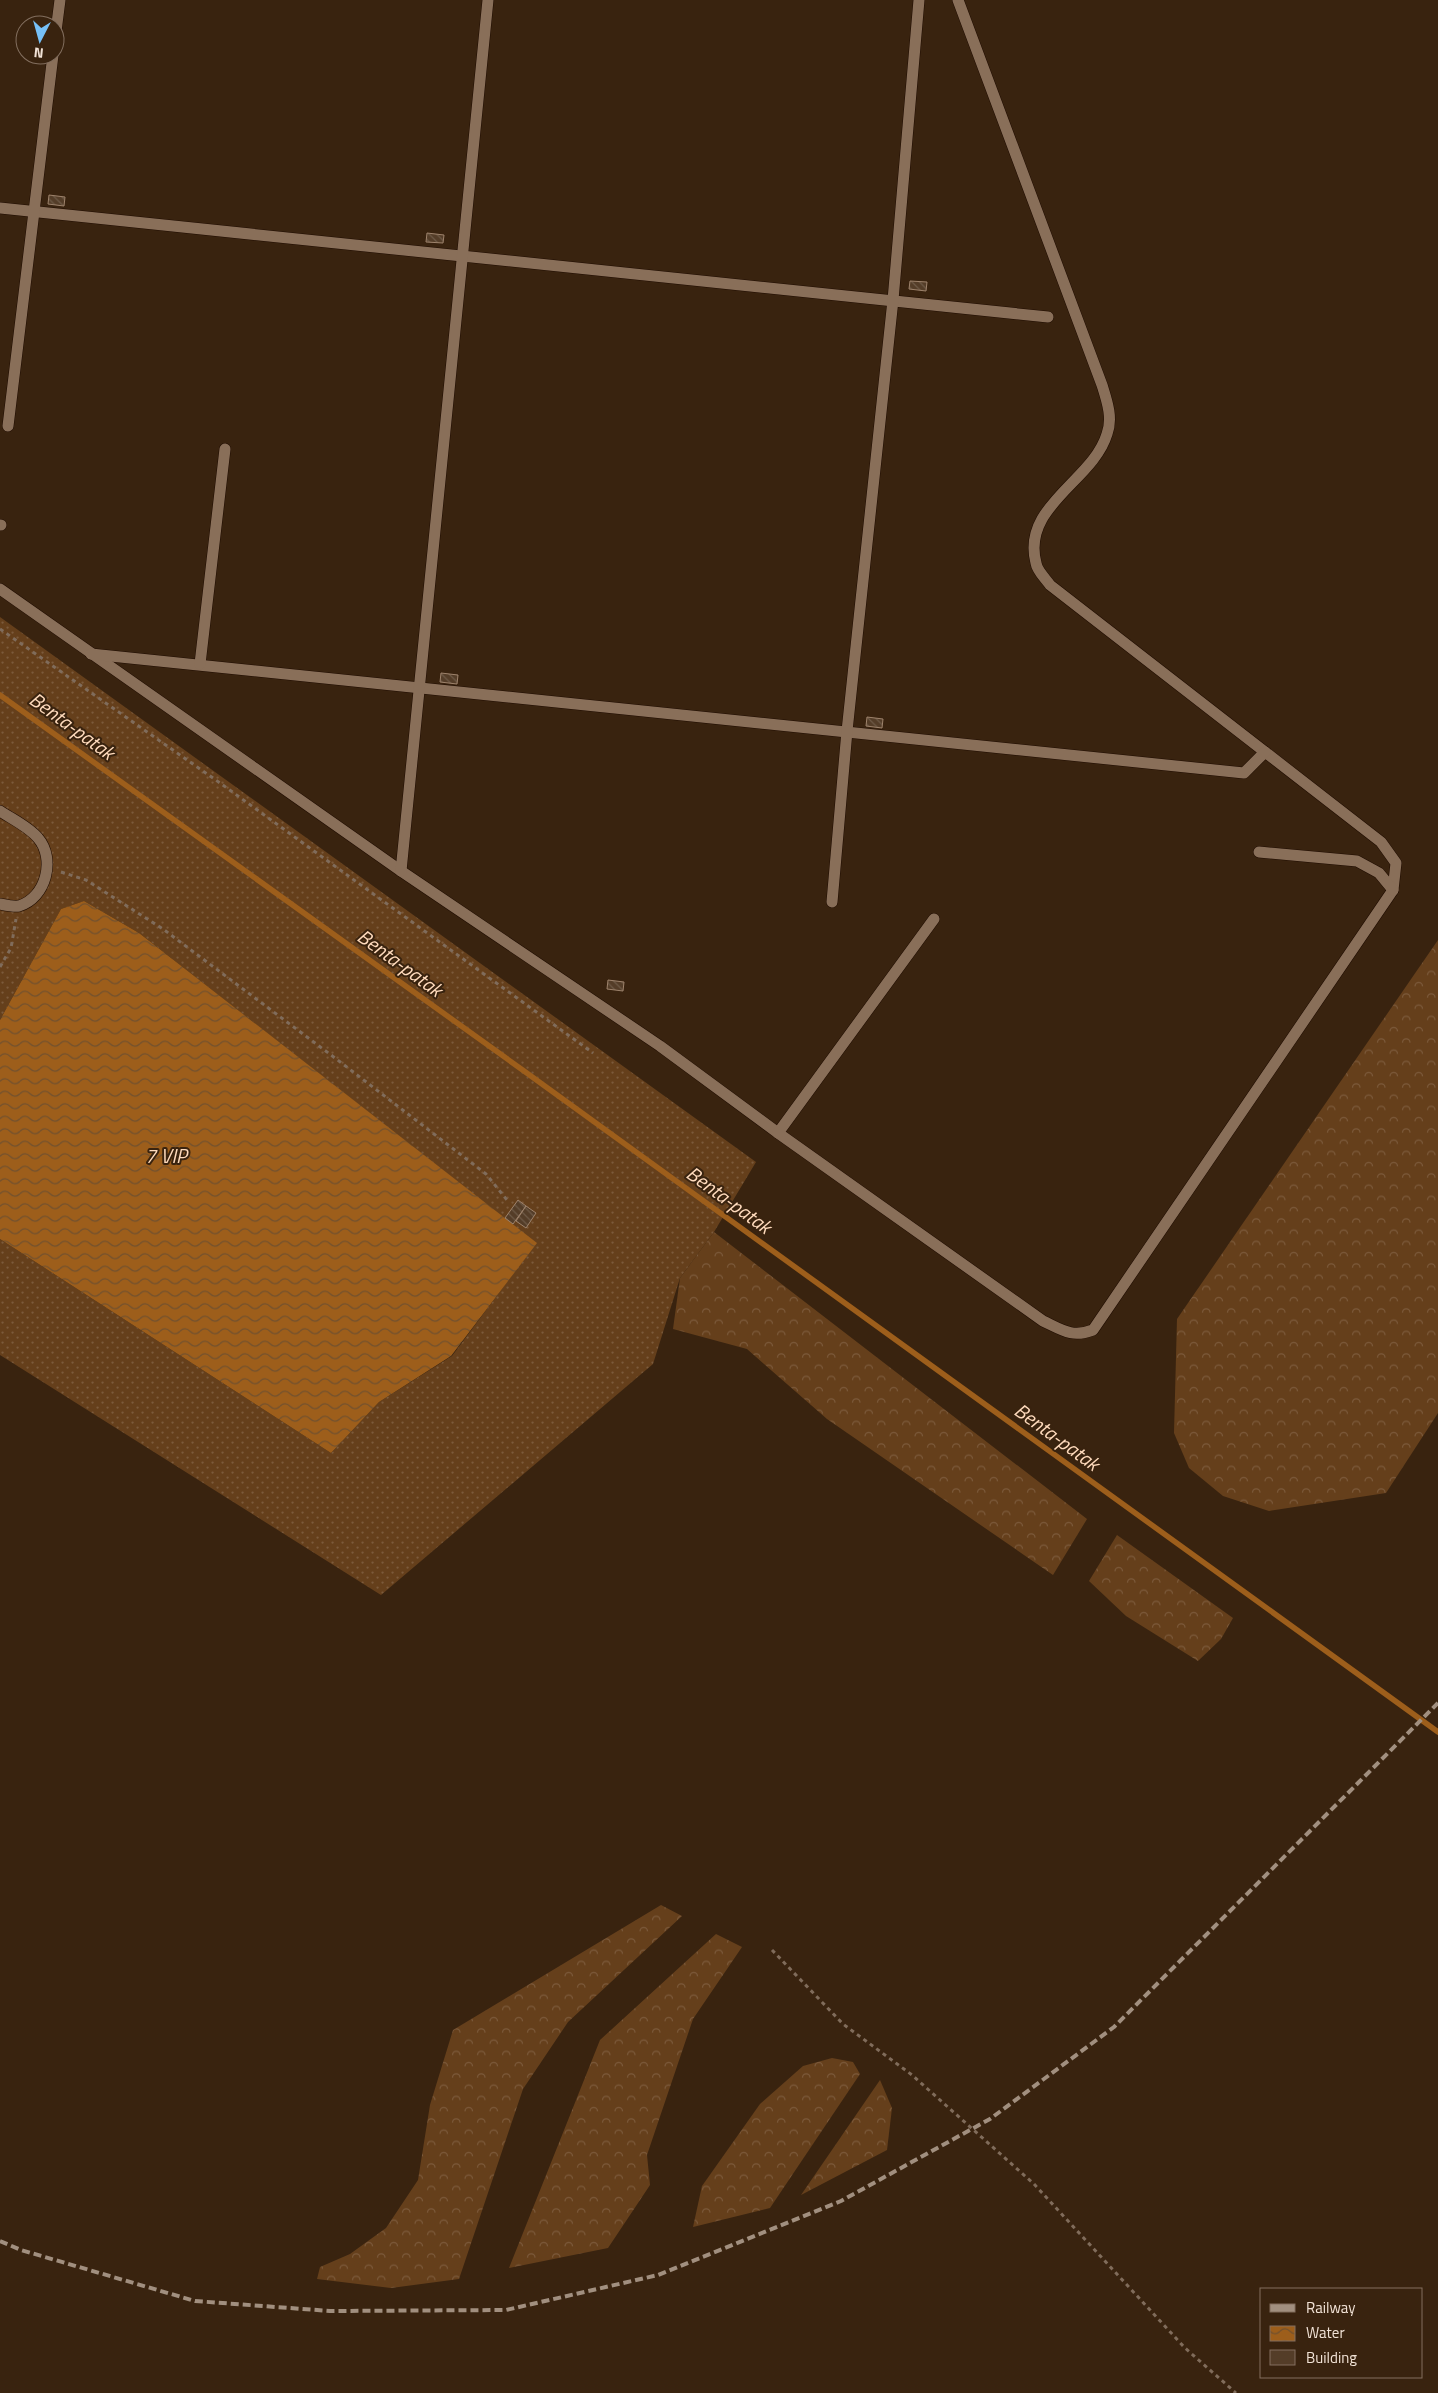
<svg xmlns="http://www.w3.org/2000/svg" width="1438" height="2393" font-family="'Titillium Web',sans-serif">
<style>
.grass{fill:url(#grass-dots)}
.forest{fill:url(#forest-crowns)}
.water{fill:url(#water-waves)}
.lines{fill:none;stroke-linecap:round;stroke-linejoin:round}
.stream{stroke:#9d5e1b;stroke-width:5.5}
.building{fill:url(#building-back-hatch);stroke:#9e836c}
.service-casing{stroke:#1f0c00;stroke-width:12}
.path{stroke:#806c5b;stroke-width:3;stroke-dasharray:4 4;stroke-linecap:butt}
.service{stroke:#896f59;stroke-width:11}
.rail{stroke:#a18f7f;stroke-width:4;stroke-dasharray:8 4;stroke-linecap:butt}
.labels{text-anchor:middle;stroke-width:4;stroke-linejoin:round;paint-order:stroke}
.water-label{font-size:20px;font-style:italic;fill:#fedabc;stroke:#39230f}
</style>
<defs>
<pattern id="grass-dots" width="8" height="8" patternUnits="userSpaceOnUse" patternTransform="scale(1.25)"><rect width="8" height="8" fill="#653f1b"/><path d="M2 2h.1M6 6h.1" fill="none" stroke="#7c5a3b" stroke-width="1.8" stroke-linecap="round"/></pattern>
<pattern id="forest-crowns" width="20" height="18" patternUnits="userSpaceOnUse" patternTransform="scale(1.25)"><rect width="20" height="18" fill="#653f1b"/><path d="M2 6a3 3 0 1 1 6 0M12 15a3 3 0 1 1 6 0" fill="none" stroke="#7c5a3b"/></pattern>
<pattern id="water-waves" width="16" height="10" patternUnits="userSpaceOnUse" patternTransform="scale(1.25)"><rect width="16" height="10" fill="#9d5e1b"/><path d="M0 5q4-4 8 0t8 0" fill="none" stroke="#72512e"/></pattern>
<pattern id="building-back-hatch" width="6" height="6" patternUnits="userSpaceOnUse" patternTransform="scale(1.25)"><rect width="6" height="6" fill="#543d28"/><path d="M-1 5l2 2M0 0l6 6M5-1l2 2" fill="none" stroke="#6d5946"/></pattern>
</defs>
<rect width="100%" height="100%" fill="#39230f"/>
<path class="grass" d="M0,617L756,1162L714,1232L680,1278L653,1364L381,1595L0,1355V1239L331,1453L379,1402L452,1356L536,1243L139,933L84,901L61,909L0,1020Z"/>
<g class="forest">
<path d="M1438,940V1413L1386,1493L1269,1511L1223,1496L1189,1468L1174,1433L1177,1319Z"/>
<path d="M714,1232L1087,1519L1053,1575L827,1419L747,1349L673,1329L680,1278Z"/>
<path d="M1117,1535L1233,1618L1221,1639L1198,1661L1126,1616L1089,1581Z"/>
<path d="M661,1905L682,1916L568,2022L523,2089L459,2279L391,2288L317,2279L320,2267L350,2254L386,2228L418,2180L430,2105L453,2030Z"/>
<path d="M716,1934L742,1947L693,2019L647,2155L650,2185L608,2248L509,2268L600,2040Z"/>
<path d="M832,2058L853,2062L860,2074L770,2208L693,2227L702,2186L760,2104L803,2066Z"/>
<path d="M880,2080L892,2108L887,2150L801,2195Z"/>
</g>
<path class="water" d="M84,901L139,933L537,1243L451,1356L379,1402L331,1453L0,1239V1020L61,909Z"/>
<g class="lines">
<path class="stream" d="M0,695L524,1071L1438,1732"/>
</g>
<g class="building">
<path d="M49,195L65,197L64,206L48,204Z"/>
<path d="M427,233L444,235L443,243L426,242Z"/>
<path d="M910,281L927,282L926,291L909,289Z"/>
<path d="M441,673L458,675L457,684L440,682Z"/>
<path d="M867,717L883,719L882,728L866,726Z"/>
<path d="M608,980L624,982L623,991L607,989Z"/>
<path d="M518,1200L526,1206L513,1224L505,1218Z"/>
<path d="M526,1206L536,1213L526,1228L516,1221Z"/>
</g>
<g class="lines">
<g class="service-casing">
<g id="service">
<path d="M55,39L60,0"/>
<path d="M0,208L1048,317"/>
<path d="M8,426L53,55"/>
<path d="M0,525H1"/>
<path d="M0,589L401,871L660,1046L778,1133L1043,1321C1062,1330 1072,1338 1093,1330L1393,890L1396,863L1381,842L1050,585C1046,579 1037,571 1036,563C1021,506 1093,481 1107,434C1113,418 1107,401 1102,385L958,0"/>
<path d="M91,654L1244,773L1265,752"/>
<path d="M200,664L225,449"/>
<path d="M0,811C12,819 29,827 38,838C56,859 46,898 19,906C14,907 5,905 0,904"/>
<path d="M1259,852L1357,861L1379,873L1393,890"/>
<path d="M401,871L488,0"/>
<path d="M832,902L847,731L893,300L919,0"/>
<path d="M778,1133L934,919"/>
</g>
</g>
<g class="path">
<path d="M0,629L220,783L593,1053"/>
<path d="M61,872L86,880L163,929L335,1058L486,1174L507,1200"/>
<path d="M0,967L11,948L16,919"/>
<path d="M772,1950L843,2024L912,2075L1034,2184L1185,2348L1236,2393"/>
</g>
<use href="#service" class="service"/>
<path class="rail" d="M0,2241L21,2250L195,2301L330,2311L506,2310L658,2275L841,2201L990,2119L1114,2027L1438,1703"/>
</g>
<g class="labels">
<g class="water-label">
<text transform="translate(72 726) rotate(36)" y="7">Benta-patak</text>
<text transform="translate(400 963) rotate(36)" y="7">Benta-patak</text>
<text x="166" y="1163">7 VIP</text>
<text transform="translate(729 1200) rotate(36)" y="7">Benta-patak</text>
<text transform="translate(1057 1437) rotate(36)" y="7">Benta-patak</text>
</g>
</g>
<rect x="1260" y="2288" width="162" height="90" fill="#39230f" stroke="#836f5f"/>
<rect x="1270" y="2304" width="25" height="8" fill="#a18f7f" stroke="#836f5f"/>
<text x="1306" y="2313" font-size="15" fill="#f1e2d6">Railway</text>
<rect x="1270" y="2326" width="25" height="15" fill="url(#water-waves)" stroke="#836f5f"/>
<text x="1306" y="2338" font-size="15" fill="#f1e2d6">Water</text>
<rect x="1270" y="2350" width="25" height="15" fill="#543d28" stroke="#836f5f"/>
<text x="1306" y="2363" font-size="15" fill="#f1e2d6">Building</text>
<g transform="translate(40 40) rotate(186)"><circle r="24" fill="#39230f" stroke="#836f5f"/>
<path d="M0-4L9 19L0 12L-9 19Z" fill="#76c0f7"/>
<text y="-8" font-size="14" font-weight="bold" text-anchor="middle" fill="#f1e2d6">N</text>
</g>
</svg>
